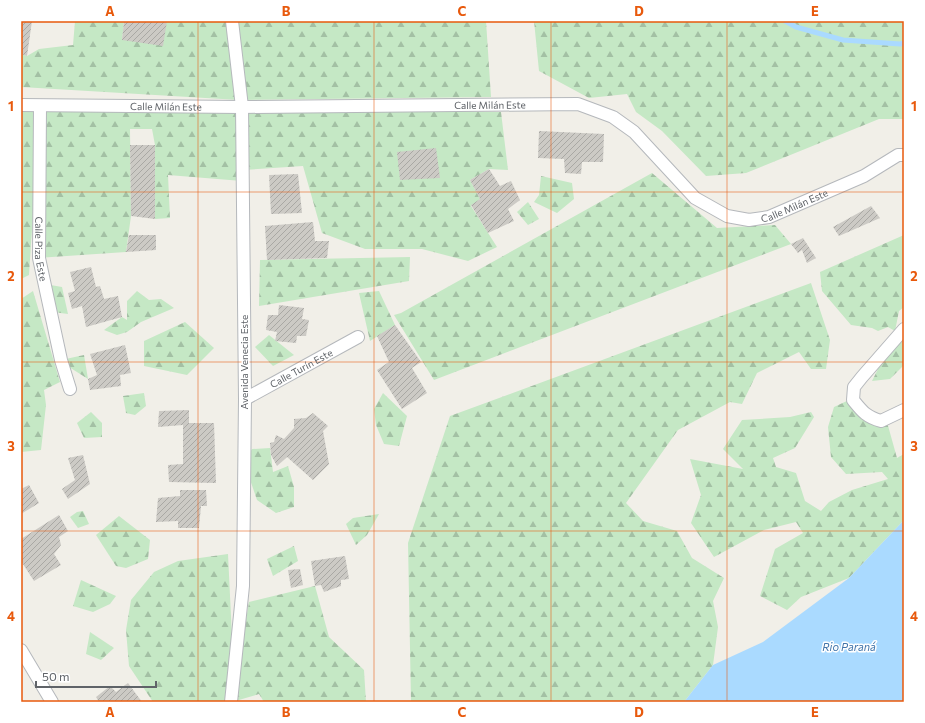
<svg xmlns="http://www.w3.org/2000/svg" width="925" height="723" font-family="Commissioner,sans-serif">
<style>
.forest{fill:url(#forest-firs)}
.water{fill:#aadaff}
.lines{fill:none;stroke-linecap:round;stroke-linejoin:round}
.stream{stroke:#aadaff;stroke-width:5}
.building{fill:url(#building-hatch)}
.street-casing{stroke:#b5b8bc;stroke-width:14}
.street{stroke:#fff;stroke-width:12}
.grid{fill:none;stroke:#e8590c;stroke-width:1;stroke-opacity:0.55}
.labels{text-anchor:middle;stroke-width:3;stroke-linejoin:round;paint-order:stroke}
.street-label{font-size:10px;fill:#5f6368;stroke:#fff}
.water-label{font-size:11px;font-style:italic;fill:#4174aa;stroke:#fff}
.neatline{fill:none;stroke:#e8590c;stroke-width:1.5}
.grid-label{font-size:13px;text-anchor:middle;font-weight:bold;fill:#e8590c}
</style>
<defs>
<pattern id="forest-firs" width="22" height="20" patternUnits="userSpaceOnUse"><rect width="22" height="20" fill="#c5e8c5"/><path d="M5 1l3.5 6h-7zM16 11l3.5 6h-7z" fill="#a3c0a4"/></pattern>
<pattern id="building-hatch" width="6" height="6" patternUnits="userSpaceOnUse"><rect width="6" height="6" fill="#cccac5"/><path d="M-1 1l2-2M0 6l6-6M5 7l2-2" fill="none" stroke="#a9a8a4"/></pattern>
</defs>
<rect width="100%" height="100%" fill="#f1efe8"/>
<g class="forest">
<path d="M75,21H124L122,40L167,21H231L239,100L21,87V54L27,56L39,49L73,45Z"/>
<path d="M232,21H486L491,97L242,100Z"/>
<path d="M534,21H904V119H879L746,173L706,176L662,131L636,112L627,94L589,98L539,71Z"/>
<path d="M21,104L40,106L29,275L21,279Z"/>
<path d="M41,106L237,110L242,181L168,175L170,218L155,219V145L152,129H130L131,216L126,252L37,258Z"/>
<path d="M249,109L501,112L508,170L489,169L470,180L480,199L471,206L497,247L468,261L422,249H365L322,233L303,166L243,170Z"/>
<path d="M652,173L717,228L775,225L791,244L434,380L394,315L401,313Z"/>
<path d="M541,176L572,183L574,199L557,213L534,202L539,195Z"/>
<path d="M528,202L539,219L528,225L517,212Z"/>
<path d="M904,235V307L899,311L895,331L888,327L878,331L872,328L851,325L822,291L820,272Z"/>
<path d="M410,257L409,281L259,306L260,260Z"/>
<path d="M811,283L830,340L826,369H811L799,352L757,373L742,404L730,402L678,430L626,503L643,521L677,531L692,558L724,578L713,601L718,627L713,665L684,702H411L408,543L450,416Z"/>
<path d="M45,284L62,287L68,314L53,312Z"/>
<path d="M33,291L60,382L44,390L46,405L41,450L21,452V299Z"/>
<path d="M137,291L149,300L161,299L174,308L141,322L127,332L117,335L104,330L122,317L127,320V301Z"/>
<path d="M379,291L395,325L370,341L359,293Z"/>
<path d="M185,322L214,348L187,375L144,366V341Z"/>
<path d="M904,332V365L890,379L872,381L886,353Z"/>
<path d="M269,335L294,355L273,366L255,347Z"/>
<path d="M84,355L88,379L69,367L61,360Z"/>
<path d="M144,393L146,406L135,415L126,413L123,396Z"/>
<path d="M383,393L407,416L399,446L384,444L376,425L374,409Z"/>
<path d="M849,400L887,422L897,458L904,454V520L849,578L801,597L787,610L760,596L775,549L803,533L796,522L764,530L714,557L691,523L701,495L690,459L743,469L723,449L742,420L790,417L811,412L814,417L795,448L773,458L776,467L796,473L805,501L821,511L829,502L852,490L888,479L882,472L846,474L831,457L828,427L834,407Z"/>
<path d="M91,412L102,423V437L84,438L77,423Z"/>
<path d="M270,448L273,472L288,466L294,487V507L276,513L257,500L244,462L252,449Z"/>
<path d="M83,511L89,524L78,528L70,517L77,512Z"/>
<path d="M379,514L367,535L356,545L346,524L353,518Z"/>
<path d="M119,516L150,540L148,559L126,568L116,566L96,535Z"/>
<path d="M294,546L298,561L273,576L267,559Z"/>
<path d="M228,554L232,637L226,702H153L129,666L126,630L131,600L154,572L178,561Z"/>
<path d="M81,580L116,596L110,604L93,612L73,606Z"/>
<path d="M315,586L329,637L364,670L366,702H264L259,694L232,702L249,602Z"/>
<path d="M90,632L114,648L101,660L86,654Z"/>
</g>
<path class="water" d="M904,520V702H684L713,665L763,642L849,578Z"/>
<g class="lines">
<path class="stream" d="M785,21L796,27L843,40L900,44L904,43"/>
</g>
<g class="building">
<path d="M21,21H32L27,56L21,54Z"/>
<path d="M124,21H167L163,46L122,40Z"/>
<path d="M539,131L604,134L603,162H582L581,174L565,173L564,159L538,158Z"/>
<path d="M130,145H155V219L131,216Z"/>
<path d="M436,148L440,178L400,180L397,152Z"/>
<path d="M489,169L500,186L511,181L520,200L508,209L514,221L488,233L471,205L480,199L470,180Z"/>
<path d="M298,174L302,213L271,214L269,175Z"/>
<path d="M871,206L880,218L839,236L833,227Z"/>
<path d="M313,222L315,241H329L327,258L267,260L265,226Z"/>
<path d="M129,235H156V250L126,252Z"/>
<path d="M803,238L816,258L807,263L802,250L798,253L791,244Z"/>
<path d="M91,267L96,287L100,286L104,299L118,296L122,317L86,327L82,306L72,309L68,293L75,291L70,272Z"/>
<path d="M279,305L304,308L302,319L309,320L306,336H297L296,343L275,341L277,332L266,330L268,315H278Z"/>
<path d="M395,325L421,362L412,368L427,393L402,409L377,370L389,362L377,336Z"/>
<path d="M125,345L131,373L120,375L121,386L90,390L88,379L97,375L90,354Z"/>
<path d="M189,410V423H214L216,483L169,482L168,465L183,464V425L158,427L159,411Z"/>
<path d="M313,413L328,426L323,431L329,464L313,480L287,457L277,466L271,455L270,443L274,442L276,435L284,439L294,428V419L306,418Z"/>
<path d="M83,455L90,484L68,499L62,489L75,480L68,458Z"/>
<path d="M29,485L39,503L21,514V489Z"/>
<path d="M180,490H206L207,506H201L199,528H178V521L156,522L158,498L180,496Z"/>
<path d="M59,515L68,531L59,537L61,545L54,554L61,565L34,581L21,561V539Z"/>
<path d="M345,556L349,579L341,580V586L324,592L321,585L315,586L311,561Z"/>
<path d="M300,569L303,585L291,588L288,570Z"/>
<path d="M128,683L142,702H99L96,697L110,686L116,692Z"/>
</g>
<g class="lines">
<g class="street-casing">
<g id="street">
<path id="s1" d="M21,105L242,107L578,104L613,117L634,132L695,198L727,216L749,220L769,217L864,176L898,155H904"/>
<path id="s2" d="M40,106L39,258L61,360L70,389"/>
<path d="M904,329L862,377L854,387L853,400C862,411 866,417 881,421L904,410"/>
<path id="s3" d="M245,399L358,337"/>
<path d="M21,650L52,702"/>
<path d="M231,702L243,586L245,399L242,107L232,21"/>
</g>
</g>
<use href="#street" class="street"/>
</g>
<path class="grid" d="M198,21V702M374,21V702M551,21V702M727,21V702M21,192H904M21,362H904M21,531H904"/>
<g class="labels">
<g class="street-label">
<text dy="4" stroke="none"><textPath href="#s1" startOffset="469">Calle Milán Este</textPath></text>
<text dy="4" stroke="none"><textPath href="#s1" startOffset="145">Calle Milán Este</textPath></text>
<text dy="4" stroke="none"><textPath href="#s1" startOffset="817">Calle Milán Este</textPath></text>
<text dy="4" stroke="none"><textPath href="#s2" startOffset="143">Calle Piza Este</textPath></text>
<text transform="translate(244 362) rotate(-90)" y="4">Avenida Venecia Este</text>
<text dy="4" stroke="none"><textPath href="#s3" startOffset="64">Calle Turín Este</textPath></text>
</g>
<g class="water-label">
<text x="849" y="651">Rio Paraná</text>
</g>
</g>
<rect width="925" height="723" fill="none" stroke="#ffffff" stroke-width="44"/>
<path d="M36 681v6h120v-6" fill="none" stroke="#5f6368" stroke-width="2"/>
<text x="42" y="681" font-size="12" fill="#5f6368" stroke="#ffffff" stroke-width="3" paint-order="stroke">50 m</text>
<rect x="22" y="22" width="881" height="679" class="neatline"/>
<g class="grid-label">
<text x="110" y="16">A</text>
<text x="286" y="16">B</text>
<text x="462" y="16">C</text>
<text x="639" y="16">D</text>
<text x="815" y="16">E</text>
<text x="11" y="111">1</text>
<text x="914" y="111">1</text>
<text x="11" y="281">2</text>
<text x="914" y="281">2</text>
<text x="11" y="451">3</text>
<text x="914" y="451">3</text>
<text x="11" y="621">4</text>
<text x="914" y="621">4</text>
<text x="110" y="717">A</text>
<text x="286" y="717">B</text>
<text x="462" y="717">C</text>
<text x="639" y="717">D</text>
<text x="815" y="717">E</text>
</g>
</svg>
